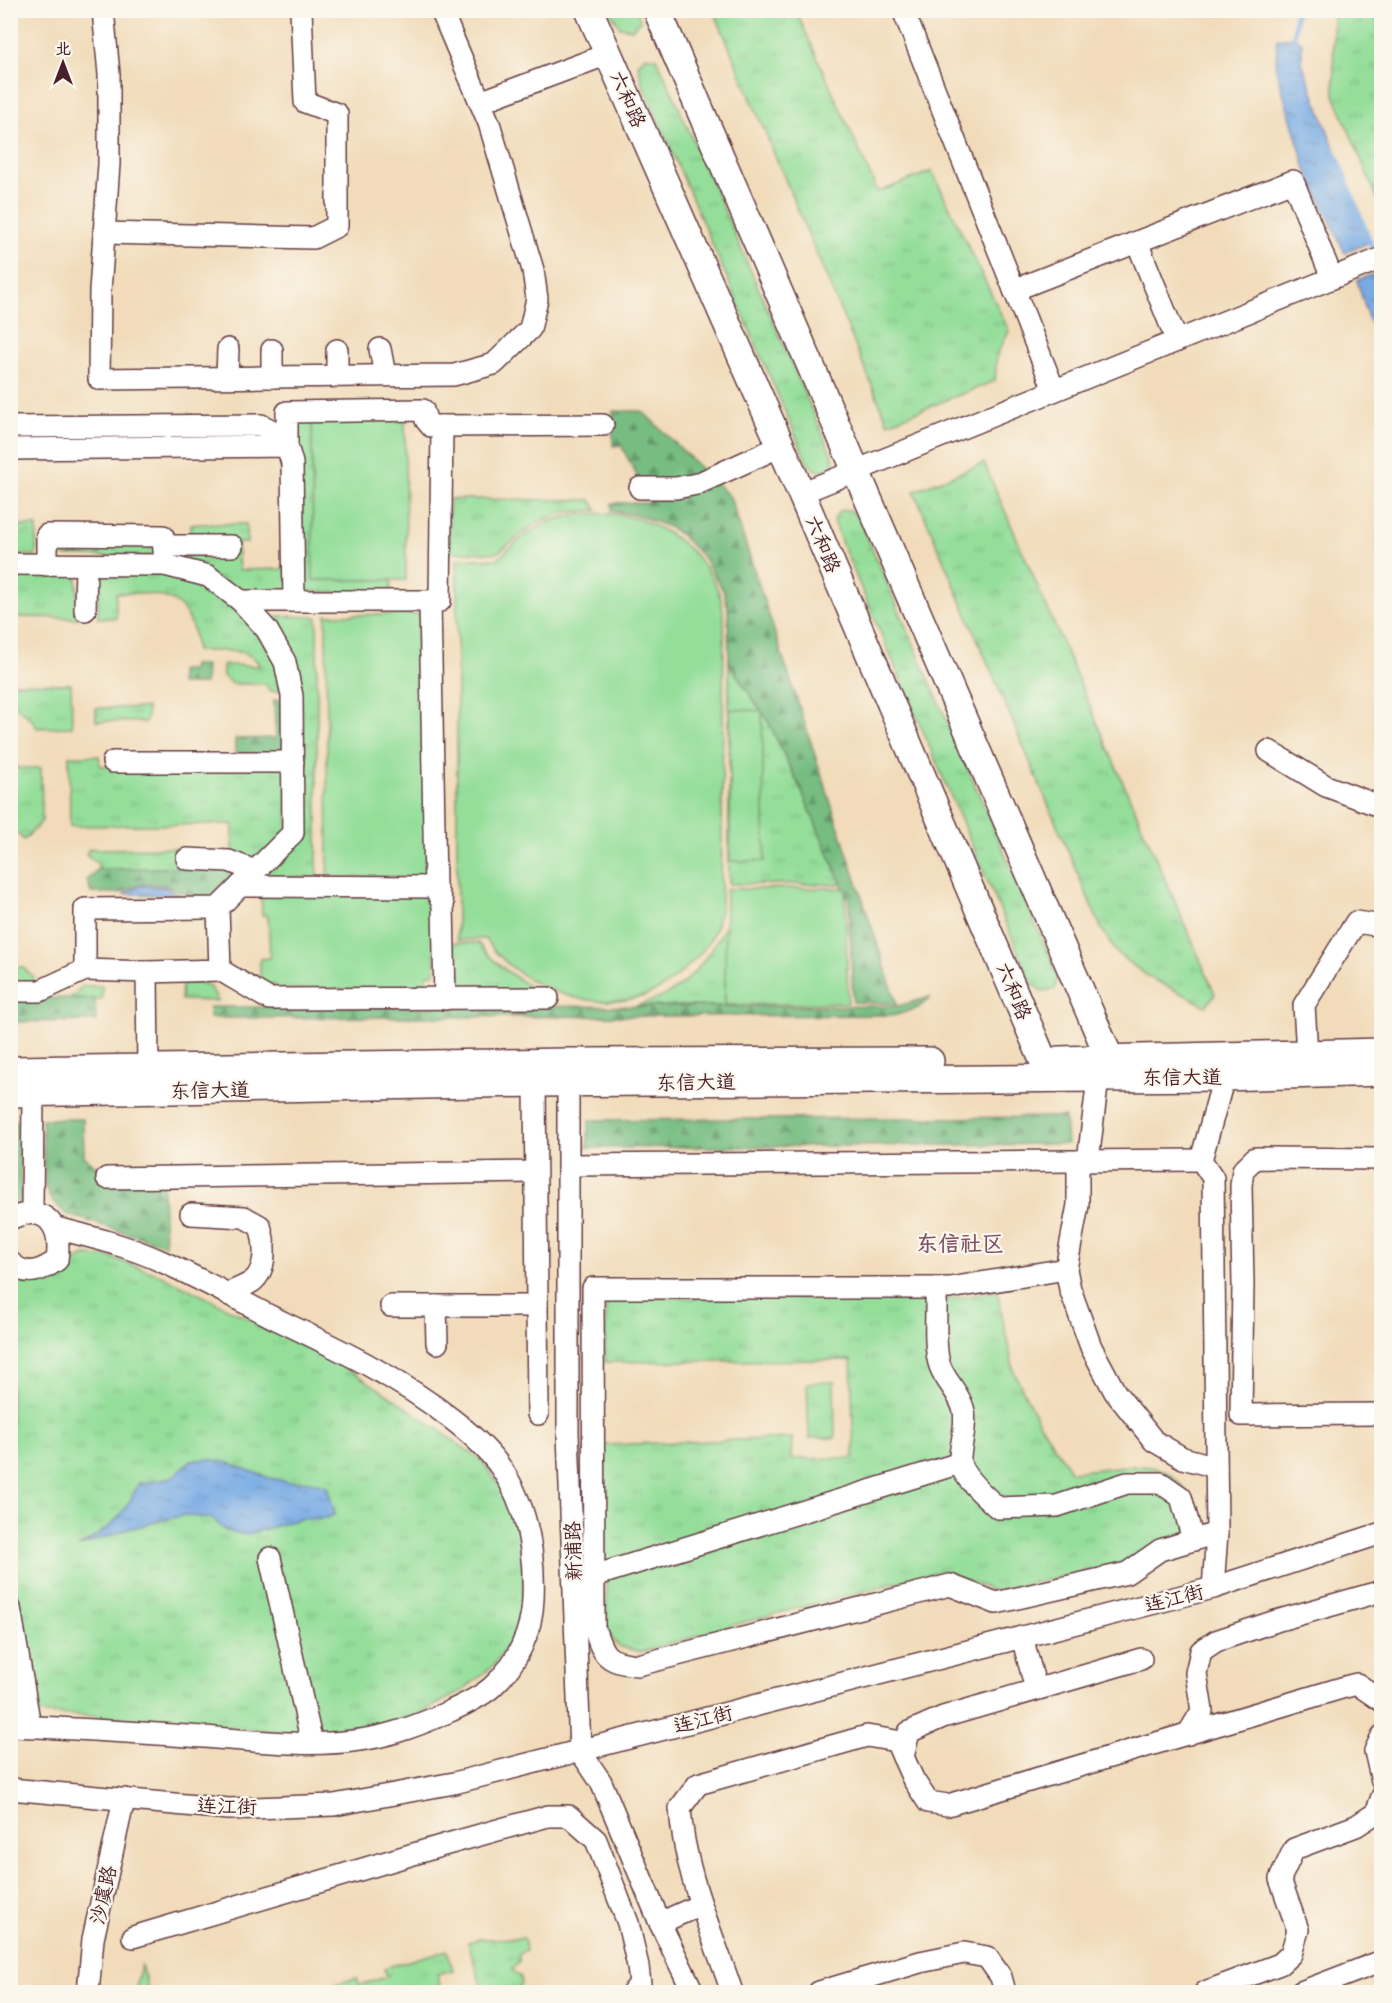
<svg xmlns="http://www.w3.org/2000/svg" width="1392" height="2003" font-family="Mali,'LXGW WenKai TC',sans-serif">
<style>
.grass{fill:url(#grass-tufts);stroke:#6f7e62;stroke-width:1.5}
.forest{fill:url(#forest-firs);stroke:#606e56;stroke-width:1.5}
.pitch{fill:#94de9a;stroke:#6f7e62;stroke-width:1.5}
.water{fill:url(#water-ripples);stroke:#616588;stroke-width:1.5}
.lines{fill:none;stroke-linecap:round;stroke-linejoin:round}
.stream{stroke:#78abe4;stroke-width:5}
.minor-casing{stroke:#633b40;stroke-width:24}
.major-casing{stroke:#633b40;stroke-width:30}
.minor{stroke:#fff;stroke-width:21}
.major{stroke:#fff;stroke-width:27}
.labels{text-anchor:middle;stroke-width:4.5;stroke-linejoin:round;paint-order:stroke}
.street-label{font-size:20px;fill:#4a1f2b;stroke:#fbf7ec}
.quarter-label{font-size:22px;font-weight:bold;fill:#7e5164;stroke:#fbf7ec}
</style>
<defs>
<pattern id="grass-tufts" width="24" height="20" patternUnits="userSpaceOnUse" patternTransform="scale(1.5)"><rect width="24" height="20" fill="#94de9a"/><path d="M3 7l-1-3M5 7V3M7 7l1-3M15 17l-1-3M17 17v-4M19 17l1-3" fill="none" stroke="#81be85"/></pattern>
<pattern id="forest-firs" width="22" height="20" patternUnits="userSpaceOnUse" patternTransform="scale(1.5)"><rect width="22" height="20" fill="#77bd82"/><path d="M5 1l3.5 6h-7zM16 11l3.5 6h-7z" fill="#64996b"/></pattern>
<pattern id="water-ripples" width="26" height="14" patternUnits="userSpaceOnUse" patternTransform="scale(1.5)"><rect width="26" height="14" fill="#78abe4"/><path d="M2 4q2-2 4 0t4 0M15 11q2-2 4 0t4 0" fill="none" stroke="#648bb9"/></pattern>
</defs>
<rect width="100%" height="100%" fill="#fbf7ec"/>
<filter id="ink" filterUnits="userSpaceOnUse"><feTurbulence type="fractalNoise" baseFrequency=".0167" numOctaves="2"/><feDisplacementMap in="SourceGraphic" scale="12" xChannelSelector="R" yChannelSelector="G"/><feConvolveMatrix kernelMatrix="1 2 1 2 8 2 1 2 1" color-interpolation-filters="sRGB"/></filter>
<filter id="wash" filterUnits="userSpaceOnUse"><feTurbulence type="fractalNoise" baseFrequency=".008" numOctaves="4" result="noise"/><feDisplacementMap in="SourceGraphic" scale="24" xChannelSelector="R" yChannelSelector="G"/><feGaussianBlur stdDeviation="1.35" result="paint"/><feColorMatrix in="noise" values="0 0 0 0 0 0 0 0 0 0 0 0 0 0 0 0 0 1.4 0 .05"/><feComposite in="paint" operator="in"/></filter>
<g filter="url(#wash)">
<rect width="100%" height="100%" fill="#f1dbba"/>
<g class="grass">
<path d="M610,11H636L641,21L632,29L620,27Z"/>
<path d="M714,11H796L878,192L932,171L1009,331L997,354L995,381L888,423Z"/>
<path d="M1333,11H1375L1381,32V207L1334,95Z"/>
<path d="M645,56L656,58L664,74L834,460L829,469L818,471L808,464L642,83L638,65Z"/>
<path d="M292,415L312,416L313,580H391V595L302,591Z"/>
<path d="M281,463H288L290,594L243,593L187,562C186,549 191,538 191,524H246L247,543H237L239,570L283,569Z"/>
<path d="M984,463L1215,994L1206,1006L1149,977L1117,953L1101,928L914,491Z"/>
<path d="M449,499L591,500L597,510L566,512L536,523L497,553L449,552Z"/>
<path d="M850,510L859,519L1058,976L1055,989L1042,991L1032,984L841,541L834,520L839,511Z"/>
<path d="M10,526H37L36,555L11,556Z"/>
<path d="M58,541L155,542V557L58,556Z"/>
<path d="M11,574H77L78,618L11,617Z"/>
<path d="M98,574H167L195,582L216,594L248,620L278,663L288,691H269L266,684H232L223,676V665L260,666C250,645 216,652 196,651C193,594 163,593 116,593V618H98Z"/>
<path d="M277,616L317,617V877L264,879V872L299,836L278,635Z"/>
<path d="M729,663L768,721L802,792L842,884H729Z"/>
<path d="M11,683L71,684L72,727L37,728L33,721L11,702Z"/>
<path d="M96,708H147V718L145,722L96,721Z"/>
<path d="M10,753L17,768H41L42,821L24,840L14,831L11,833Z"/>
<path d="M69,756H99L100,766H286L288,829L253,866L233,856V824L70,826Z"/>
<path d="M183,848V868L98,869V864L86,854L89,849Z"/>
<path d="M726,926L725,1006H636C647,1002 661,999 671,992C696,977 711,950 726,926Z"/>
<path d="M452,943H478C492,962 511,974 530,987V991L452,990Z"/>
<path d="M22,967L34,977V986H11L10,968Z"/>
<path d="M182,983C205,983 207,978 218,1001L181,1000Z"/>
<path d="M83,986H102V999L70,998Z"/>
<path d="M85,1256L109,1257L163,1276L347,1368L399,1402L481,1460L504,1491L516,1517L523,1549V1613L516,1632L493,1666L462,1691L419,1714L378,1728L287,1732L93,1716L11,1712V1273C25,1282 43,1281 59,1278L72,1263Z"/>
<path d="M997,1291L1014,1372L1038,1421L1071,1472C1135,1467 1180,1447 1200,1526L1124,1564L994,1591L942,1571L748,1621L641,1652L618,1646L607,1631L603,1445L792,1438L791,1459L854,1458L851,1360L605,1362L606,1297L953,1299Z"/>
<path d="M834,1382L835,1438H809L807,1383Z"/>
<path d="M524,1938L526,1951L519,1954V1962L512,1970L520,1976L522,1982L519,1989L510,1992H483L468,1942L480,1939Z"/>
<path d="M447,1950L453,1970L437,1974L442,1992H308L357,1978L359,1985L387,1977L384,1968Z"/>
<path d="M141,1965L149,1992H135Z"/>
</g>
<g class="forest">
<path d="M613,411H642L730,497L897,1004L853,1002L849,901L802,792L768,721L729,663L728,607L723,590L704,558L681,535L669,527L637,515L612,511V503H651L621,445L613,446Z"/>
<path d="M193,665H206L205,684H180V670H192Z"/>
<path d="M274,700H288V756H235V739L276,738Z"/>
<path d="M230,867L238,870L235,882L224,883L210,896L188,895L166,885L141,884L119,893H91L87,880L98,869Z"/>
<path d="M931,997L918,1008L896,1015L210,1018L209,1007L898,1006Z"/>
<path d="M70,998L95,999L96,1021L11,1022L10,999Z"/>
<path d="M1065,1117L1067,1144L587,1148L589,1120Z"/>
<path d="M42,1119H83L84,1156L97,1167L162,1163L165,1245L66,1214L51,1200L45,1187Z"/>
<path d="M11,1120L17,1121L22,1200L11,1206Z"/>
</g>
<g class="pitch">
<path d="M405,410L406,580H313L312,412Z"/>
<path d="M579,514C590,514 600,513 611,514C659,518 708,553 721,600C723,607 723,615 724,623L721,906C717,932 708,947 689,965C676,978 662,990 644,996C586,1013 520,987 485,939L457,940V559H498C523,534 543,520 579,514Z"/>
<path d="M426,614L430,878L328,877L326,615Z"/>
<path d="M730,709L762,711L765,861H730Z"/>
<path d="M845,888L848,1003L725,1005L726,889Z"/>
<path d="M261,892H425L426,903L434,904L435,973L427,975L426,990L276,989L275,984L260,985V959L270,958L268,916L262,915Z"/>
</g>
<g class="water">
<path d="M1294,37L1302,43V63L1370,242L1345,253L1306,169L1276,70L1277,39Z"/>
<path d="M1381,271L1382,272L1381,341L1368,318L1357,280Z"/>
<path d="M141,886L165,887L180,895L123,894Z"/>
<path d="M209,1459L229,1463L269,1478L290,1482L309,1481L327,1486L335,1514L327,1518L299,1519L246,1535L226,1531L213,1519L184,1515L128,1529L78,1547C111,1528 123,1518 139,1483L158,1481L174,1476L190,1461Z"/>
</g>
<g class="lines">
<g class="stream">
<path d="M1295,41L1294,37L1296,10"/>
<path d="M1334,149L1375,255"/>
</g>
</g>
</g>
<g filter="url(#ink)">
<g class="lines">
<g class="minor-casing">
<g id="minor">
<path d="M103,10L109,74V164L100,291L99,379L454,375L494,364L530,329L537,299L533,270L489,123L441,10"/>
<path d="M903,10L1054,390"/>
<path d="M480,102L608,54"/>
<path d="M104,233L313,238L337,226V114L305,102L301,10"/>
<path d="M1137,242L1177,341"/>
<path d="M1014,290L1293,181L1332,278"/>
<path d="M380,349L385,375"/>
<path d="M272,350V377"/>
<path d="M337,376V350"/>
<path d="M227,377L228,349"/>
<path d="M442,426L603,425"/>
<path d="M10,427L261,425L273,431L287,446"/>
<path d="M10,449L287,446L292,463L294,601"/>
<path d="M640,488H676L697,484L781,446"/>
<path d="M801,493L1382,258"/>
<path d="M164,546H232"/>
<path d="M10,564L165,565L208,576L241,601L267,630L285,662L292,696L293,833L218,908L85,909V970L147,972L148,1068"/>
<path d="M47,565V535L163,536L165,565"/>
<path d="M241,601H440L442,426H431L426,420L423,410L287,412V446"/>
<path d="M430,601L435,887L443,905L445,999"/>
<path d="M85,610L86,565"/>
<path d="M1269,751L1326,786L1382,807"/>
<path d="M113,762H293"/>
<path d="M187,859L229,861L255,871"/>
<path d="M240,886L435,887"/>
<path d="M220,970L269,999L548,998"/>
<path d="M147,972L220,970L218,908"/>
<path d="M10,991H40L85,970"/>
<path d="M1307,1053L1304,1005L1356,922L1382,926"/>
<path d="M535,1083L538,1414"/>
<path d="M568,1083V1433L580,1751L601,1782L660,1923L693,1992"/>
<path d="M1382,1159L1255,1158L1243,1170L1241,1186L1243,1284L1241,1415L1382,1414"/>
<path d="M1078,1161V1205L1066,1269L1070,1289L1091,1347L1115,1392L1154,1441L1183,1458L1216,1467"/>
<path d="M1088,1161L1098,1078"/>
<path d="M569,1165L1201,1160"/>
<path d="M107,1178L534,1172"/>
<path d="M32,1212L33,1093"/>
<path d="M191,1214L244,1217L260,1226C265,1242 268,1268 253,1281C246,1286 235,1290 227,1294"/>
<path d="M10,1219C46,1203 62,1225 57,1260C42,1271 26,1278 10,1262"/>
<path d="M1066,1269L950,1288H593L594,1627C603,1657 607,1662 638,1665L950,1585L996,1603L1127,1573L1160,1550L1217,1533"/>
<path d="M936,1288C937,1308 933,1348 940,1366C946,1383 959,1391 964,1411C967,1430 959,1447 960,1462C962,1477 987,1498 998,1508L1057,1506L1127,1483H1161L1181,1497L1193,1540"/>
<path d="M391,1306H536"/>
<path d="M436,1306L437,1343"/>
<path d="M270,1558L312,1743"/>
<path d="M594,1576L960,1463"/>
<path d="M1213,1588L1217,1533L1213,1178L1201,1160L1224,1077"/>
<path d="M10,1608L30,1726"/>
<path d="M1022,1637L1036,1689"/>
<path d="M10,1726C75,1728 139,1733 204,1737C267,1742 334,1751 396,1732C420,1725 474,1703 492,1687C517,1664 532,1632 533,1599C535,1553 528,1507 501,1468C488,1449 471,1434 453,1420C398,1377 337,1348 274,1318C237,1299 201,1279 163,1262C128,1246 92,1237 56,1228"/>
<path d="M1188,1734L1202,1711L1196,1673L1201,1651L1216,1641L1276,1621L1382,1591"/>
<path d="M1382,1736L1375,1751L1382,1781"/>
<path d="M903,1757L909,1732L943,1717L1141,1659"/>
<path d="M10,1789L229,1809L334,1805L454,1783L1213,1588L1382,1533"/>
<path d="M660,1923L700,1905"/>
<path d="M133,1937L444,1845L548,1816H569L596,1840L628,1923L638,1966L640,1984L633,1992"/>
<path d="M88,1992L93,1939L124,1799"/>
<path d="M732,1992C712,1932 684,1872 680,1808L698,1784L867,1736L896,1741L913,1779L928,1802L948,1805L1345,1687L1357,1684L1382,1701"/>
<path d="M819,1992L920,1962L964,1953L987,1957L1001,1977L1005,1992"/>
<path d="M1205,1992L1280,1964L1291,1954L1298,1930L1280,1879L1294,1849L1356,1826L1376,1813L1382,1797"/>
<path d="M1301,1992L1382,1961"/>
</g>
</g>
<g class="major-casing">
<g id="major">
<path d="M589,10L781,446L1043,1060L1055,1078"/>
<path d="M657,10L1116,1073"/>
<path d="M1059,1060L1382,1052"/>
<path d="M10,1070L570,1062L930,1061"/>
<path d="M10,1093L535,1083L1224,1077L1382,1072"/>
</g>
</g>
<use href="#minor" class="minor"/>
<use href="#major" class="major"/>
</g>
</g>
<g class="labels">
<g class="street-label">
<text transform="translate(628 99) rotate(66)" y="7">六和路</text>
<text transform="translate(823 544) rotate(67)" y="7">六和路</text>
<text transform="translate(1014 991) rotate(67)" y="7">六和路</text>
<text x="1182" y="1084">东信大道</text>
<text transform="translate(696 1082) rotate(-1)" y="7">东信大道</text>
<text transform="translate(210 1090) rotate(-1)" y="7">东信大道</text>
<text transform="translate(573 1551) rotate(-92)" y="7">新浦路</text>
<text transform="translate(1174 1598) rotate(-14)" y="7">连江街</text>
<text transform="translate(703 1719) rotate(-14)" y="7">连江街</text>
<text transform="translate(227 1806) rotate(2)" y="7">连江街</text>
<text transform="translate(103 1895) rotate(-78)" y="7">沙虞路</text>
</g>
<g class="quarter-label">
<text x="960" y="1251">东信社区</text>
</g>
</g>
<rect width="1392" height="2003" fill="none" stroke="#fbf7ec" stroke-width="36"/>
<g transform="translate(63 63)" stroke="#fbf7ec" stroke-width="4.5" paint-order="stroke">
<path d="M0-4.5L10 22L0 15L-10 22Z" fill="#4a1f2b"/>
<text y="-9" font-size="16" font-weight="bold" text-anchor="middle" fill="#4a1f2b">北</text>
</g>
</svg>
